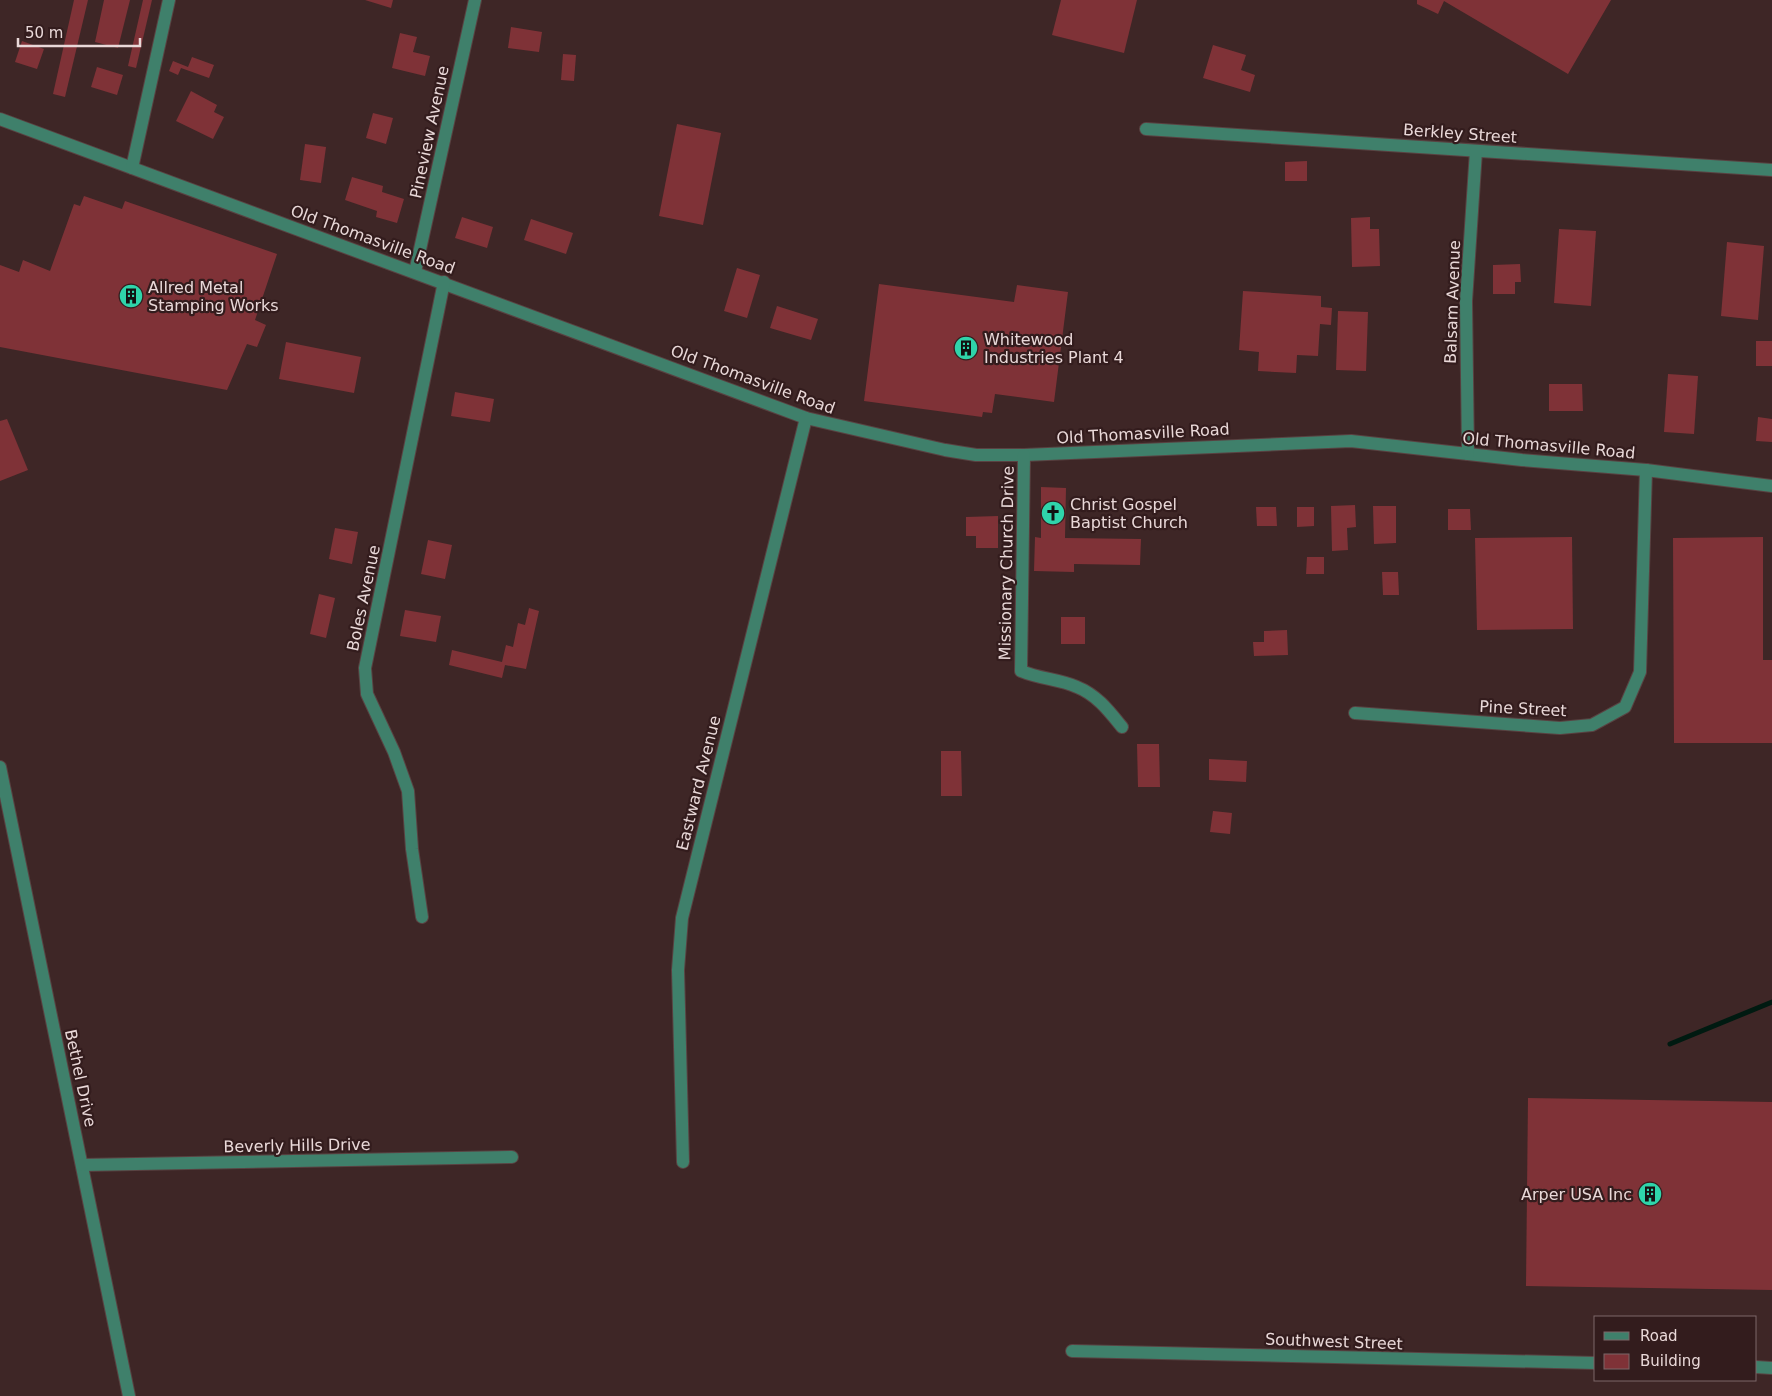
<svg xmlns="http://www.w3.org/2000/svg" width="1772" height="1396" font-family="'DejaVu Sans',sans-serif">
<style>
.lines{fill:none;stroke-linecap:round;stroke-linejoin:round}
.stream{stroke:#001a11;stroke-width:5}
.building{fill:#7f3237}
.minor-casing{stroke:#594242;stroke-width:14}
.minor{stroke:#3f806b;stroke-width:12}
.labels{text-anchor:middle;stroke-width:4.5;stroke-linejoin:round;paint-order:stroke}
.street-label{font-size:16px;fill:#e9d8d8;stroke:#331c1d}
.poi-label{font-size:16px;fill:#e9d8d8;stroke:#331c1d;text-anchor:start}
</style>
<rect width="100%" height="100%" fill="#3e2626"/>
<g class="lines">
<path class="stream" d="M1670,1044L1772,1002"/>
</g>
<g class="building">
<path d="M74,0H88L65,97L53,94Z"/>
<path d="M104,0H130L118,48L95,42Z"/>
<path d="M143,0H152L136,68L128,66Z"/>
<path d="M365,0H393L391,8Z"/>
<path d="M1061,0H1137L1124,53L1052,35Z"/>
<path d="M1417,0H1611L1568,74L1444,1L1438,14L1417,4Z"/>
<path d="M511,27L542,32L539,52L508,48Z"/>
<path d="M400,33L417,37L413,52L430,56L425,76L392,68Z"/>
<path d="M22,41L44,49L37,69L15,62Z"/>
<path d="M1213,45L1246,55L1241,70L1255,75L1250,92L1203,78Z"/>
<path d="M563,54L576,55L574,81L561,80Z"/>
<path d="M192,57L214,65L209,78L181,68L178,75L169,71L173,61L188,67Z"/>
<path d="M97,67L123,75L117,95L91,87Z"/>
<path d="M191,91L217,105L214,112L224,117L213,139L176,121Z"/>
<path d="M373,113L393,118L386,144L366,138Z"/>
<path d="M677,124L721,133L703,225L659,216Z"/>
<path d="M305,144L326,147L321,183L300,180Z"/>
<path d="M1307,161V181H1285V162Z"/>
<path d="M352,177L383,186L382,192L404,199L397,223L376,217L377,211L345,200Z"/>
<path d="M84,196L122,209L125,201L277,254L255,320L266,325L257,347L247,344L227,390L0,347V265L19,272L23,260L50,271L74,204L80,206Z"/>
<path d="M462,217L493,227L487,248L455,238Z"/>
<path d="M1370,217V229H1379L1380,266L1352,267L1351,218Z"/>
<path d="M531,219L573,233L566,254L524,240Z"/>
<path d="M1559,229L1596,231L1591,306L1554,303Z"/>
<path d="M1727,242L1764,246L1758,320L1721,316Z"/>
<path d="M1520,264L1521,282H1515V294H1493V265Z"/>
<path d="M737,268L760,275L747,318L724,311Z"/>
<path d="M879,284L1014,302L1017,285L1068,292L1054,402L995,394L992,413L983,412L982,417L864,401Z"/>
<path d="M1243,291L1321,296V307L1332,308L1331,325L1320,324L1318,356L1297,355L1296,373L1258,371L1259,352L1239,350Z"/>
<path d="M777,306L818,319L811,340L770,328Z"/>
<path d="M1338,311L1368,312L1366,371L1336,370Z"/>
<rect x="1756" y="341" width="16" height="25"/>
<path d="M286,342L361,357L354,393L279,379Z"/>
<path d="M1668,374L1698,376L1694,434L1664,432Z"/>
<path d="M1549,384H1582L1583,411H1549Z"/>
<path d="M455,392L494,399L490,422L451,416Z"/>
<path d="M1758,417L1772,419V442L1756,441Z"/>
<path d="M7,419L28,470L0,481V421Z"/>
<path d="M1041,487L1066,488L1065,538L1141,539L1140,565L1074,564V572L1034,571L1035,537L1041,538Z"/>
<path d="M1355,505L1356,527L1347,528L1348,550L1332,551L1331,506Z"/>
<path d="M1373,506H1396V543L1374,544Z"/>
<path d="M1256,507H1276L1277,526H1257Z"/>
<path d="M1297,507H1314V526L1297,527Z"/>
<path d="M1448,509H1470L1471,530H1448Z"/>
<path d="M998,516V548H976V536H966V517Z"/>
<path d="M335,528L358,532L352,564L329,559Z"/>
<path d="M1572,537L1573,629L1477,630L1475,538Z"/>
<path d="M1763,537V660H1772V743H1674L1673,538Z"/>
<path d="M428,540L452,545L445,579L421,574Z"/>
<path d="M1307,557H1324V574H1306Z"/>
<path d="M1382,572H1398L1399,595H1383Z"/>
<path d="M319,594L335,598L326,638L310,634Z"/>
<path d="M529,608L539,611L526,669L505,665L502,678L449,665L452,650L502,662L506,645L513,647L518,623L525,625Z"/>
<path d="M405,610L441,616L436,642L400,636Z"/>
<rect x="1061" y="617" width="24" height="27"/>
<path d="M1287,630L1288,655L1254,656L1253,642H1264V631Z"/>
<path d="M1137,744H1159L1160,787H1138Z"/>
<path d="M941,751H961L962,796H941Z"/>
<path d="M1209,759L1247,761L1246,782L1209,780Z"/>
<path d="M1213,811L1232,813L1230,834L1210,832Z"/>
<path d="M1528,1098L1772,1102V1290L1526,1286Z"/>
</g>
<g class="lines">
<g class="minor-casing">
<g id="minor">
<path d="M0,119L806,418L945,450L976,455H1024L1351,441L1522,460L1646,470L1772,486"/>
<path d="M1146,129L1772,170"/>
<path d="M132,168L169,0"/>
<path d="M415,272L475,0"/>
<path d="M1468,454L1466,301L1476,151"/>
<path d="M1024,455L1021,671C1040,679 1059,679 1077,687C1097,695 1109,711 1122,727"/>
<path d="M1355,713L1560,728L1592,725L1625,707L1640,672L1646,470"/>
<path d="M0,767L129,1396"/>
<path d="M422,917L412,849L408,791L394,752L367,694L365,668L444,282"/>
<path d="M683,1162L678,970L682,918L806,418"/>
<path d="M82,1165L512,1157"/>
<path d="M1072,1351L1596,1363"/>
<path d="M1756,1367L1772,1368"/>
</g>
</g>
<use href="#minor" class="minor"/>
</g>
<defs>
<g id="building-disc" transform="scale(1.25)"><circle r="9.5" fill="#2fd4aa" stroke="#331c1d"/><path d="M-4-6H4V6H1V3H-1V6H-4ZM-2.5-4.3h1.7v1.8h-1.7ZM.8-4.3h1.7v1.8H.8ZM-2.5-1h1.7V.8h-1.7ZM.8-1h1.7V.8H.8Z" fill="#111"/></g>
<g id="church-disc" transform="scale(1.25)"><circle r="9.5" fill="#2fd4aa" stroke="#331c1d"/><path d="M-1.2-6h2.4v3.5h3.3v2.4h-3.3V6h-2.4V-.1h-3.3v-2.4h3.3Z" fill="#111"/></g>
</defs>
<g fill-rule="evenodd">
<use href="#building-disc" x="131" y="296"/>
<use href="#building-disc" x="966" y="348"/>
<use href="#church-disc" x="1053" y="513"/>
<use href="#building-disc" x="1650" y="1194"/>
</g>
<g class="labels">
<g class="street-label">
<text transform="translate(429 132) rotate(-78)" y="6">Pineview Avenue</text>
<text transform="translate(1460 133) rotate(4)" y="6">Berkley Street</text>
<text transform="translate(373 239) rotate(20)" y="6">Old Thomasville Road</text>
<text transform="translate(1452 302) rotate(-88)" y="6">Balsam Avenue</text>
<text transform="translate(753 379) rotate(20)" y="6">Old Thomasville Road</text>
<text transform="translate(1143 433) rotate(-3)" y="6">Old Thomasville Road</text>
<text transform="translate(1549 445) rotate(5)" y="6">Old Thomasville Road</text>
<text transform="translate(1006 563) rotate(-89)" y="6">Missionary Church Drive</text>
<text transform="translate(363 598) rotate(-78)" y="6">Boles Avenue</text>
<text transform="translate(1523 708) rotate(3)" y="6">Pine Street</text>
<text transform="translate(698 783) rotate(-76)" y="6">Eastward Avenue</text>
<text transform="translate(81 1078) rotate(78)" y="6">Bethel Drive</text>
<text transform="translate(297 1145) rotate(-1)" y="6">Beverly Hills Drive</text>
<text transform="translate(1334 1341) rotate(2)" y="6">Southwest Street</text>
</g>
<g class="poi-label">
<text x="148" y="293">Allred Metal<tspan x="148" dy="18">Stamping Works</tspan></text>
<text x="984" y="345">Whitewood<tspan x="984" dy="18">Industries Plant 4</tspan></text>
<text x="1070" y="510">Christ Gospel<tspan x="1070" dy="18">Baptist Church</tspan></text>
<text x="1632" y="1200" text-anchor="end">Arper USA Inc</text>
</g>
</g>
<rect x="1594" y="1316" width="162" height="65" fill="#331c1d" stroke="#7c6768"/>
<rect x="1604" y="1332" width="25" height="8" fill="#3f806b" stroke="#7c6768"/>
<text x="1640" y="1341" font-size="15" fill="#e9d8d8">Road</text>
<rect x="1604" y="1354" width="25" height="15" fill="#7f3237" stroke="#7c6768"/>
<text x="1640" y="1366" font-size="15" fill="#e9d8d8">Building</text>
<path d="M18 38v8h122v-8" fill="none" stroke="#e9d8d8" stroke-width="2.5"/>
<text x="25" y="38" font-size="15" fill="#e9d8d8" stroke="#331c1d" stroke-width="4" paint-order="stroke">50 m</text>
</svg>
